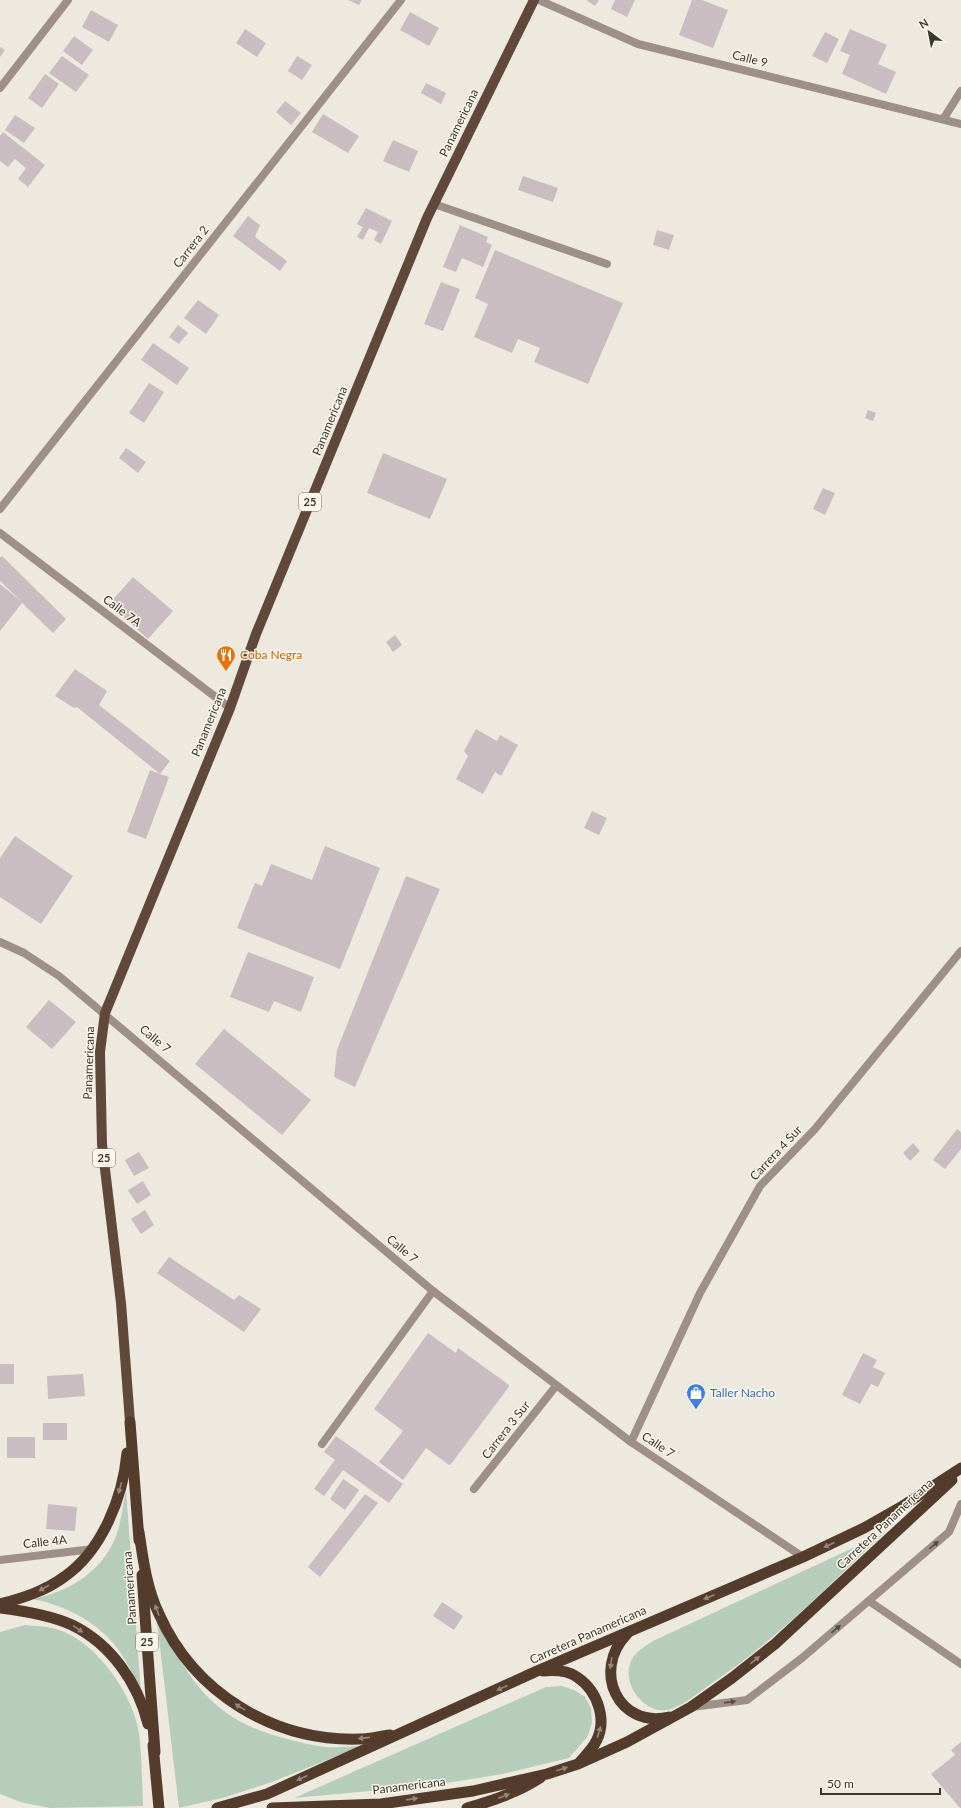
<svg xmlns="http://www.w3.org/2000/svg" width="961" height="1808" font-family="Lato,sans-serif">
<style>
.green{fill:#b7cdbb}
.building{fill:#cabdc1}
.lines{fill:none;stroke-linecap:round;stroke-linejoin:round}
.minor{stroke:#9e9088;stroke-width:8}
.tertiary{stroke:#9e9088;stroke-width:8}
.primary{stroke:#60493a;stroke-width:10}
.trunk{stroke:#543c2c;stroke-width:11}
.oneway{fill:#978678}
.oneway2{fill:#524d48}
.labels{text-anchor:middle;stroke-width:3;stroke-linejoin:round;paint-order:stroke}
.shield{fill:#fcf6eb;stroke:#74706a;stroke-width:1}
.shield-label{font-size:11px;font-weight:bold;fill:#393733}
.street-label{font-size:12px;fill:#393733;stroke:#fcf6eb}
.food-label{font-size:12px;fill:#c56008;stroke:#fcf6eb;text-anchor:start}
.shop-label{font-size:12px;fill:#366cbe;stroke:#fcf6eb;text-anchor:start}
</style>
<rect width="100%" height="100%" fill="#eee9de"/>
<g class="green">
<path d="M126,1490L141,1693C136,1682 131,1670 125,1660C107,1627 69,1606 33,1599C71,1591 106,1570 118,1530C122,1517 123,1503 126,1490Z"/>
<path d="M883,1534C828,1586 775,1641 712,1683C699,1692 686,1704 671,1709C648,1717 622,1687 630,1664C633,1653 644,1647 653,1641Z"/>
<path d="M155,1605C182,1671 206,1717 280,1737C295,1741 310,1745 325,1747C337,1748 350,1746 362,1746L272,1782L226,1797L179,1808Z"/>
<path d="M25,1625C35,1626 46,1626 56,1629C95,1640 133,1693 139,1733C142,1757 142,1782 143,1806L50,1808L20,1802L0,1794V1632Z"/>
<path d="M562,1686L574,1690L585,1697L591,1708L592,1722L588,1736L569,1758L503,1774L434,1785L294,1798L546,1687Z"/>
</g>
<g class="building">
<path d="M348,0H362L359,5Z"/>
<path d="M586,0H599L595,6Z"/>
<path d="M615,0H635L627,17L611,9Z"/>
<path d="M692,0H702L728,10L713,48L679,35Z"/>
<path d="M91,10L118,25L109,42L82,27Z"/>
<path d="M410,12L439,28L429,46L400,30Z"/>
<path d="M245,29L266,43L257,57L236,43Z"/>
<path d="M850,29L887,45L878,64L896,72L886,94L842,74L850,55L840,51Z"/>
<path d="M825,32L839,39L827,63L812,56Z"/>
<path d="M74,36L93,50L82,65L63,51Z"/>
<path d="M0,47L5,50L0,57Z"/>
<path d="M62,56L89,75L76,92L49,73Z"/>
<path d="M297,56L312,65L302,80L288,71Z"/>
<path d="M45,74L59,84L42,108L28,98Z"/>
<path d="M426,83L446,93L441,104L421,93Z"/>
<path d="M285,101L301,113L291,125L276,112Z"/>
<path d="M323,114L359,136L348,153L312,132Z"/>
<path d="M15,115L35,128L24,143L5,130Z"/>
<path d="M3,132L45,165L28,187L18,179L26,168L15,159L8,167L0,161V136Z"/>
<path d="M393,140L418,151L409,172L383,161Z"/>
<path d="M523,176L558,188L553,202L518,190Z"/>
<path d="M366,208L392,221L381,244L374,240L378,232L369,228L363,240L357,237L363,227L357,224Z"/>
<path d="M248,216L260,225L255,237L287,261L280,271L233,236Z"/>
<path d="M460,225L488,237L486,242L492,245L483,267L462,258L456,272L443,267Z"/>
<path d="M657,230L674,235L669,250L653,245Z"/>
<path d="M495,250L623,303L588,384L534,362L540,348L518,339L512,353L474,337L488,304L475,298Z"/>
<path d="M441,282L460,289L443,331L424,324Z"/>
<path d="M198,300L219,315L206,334L184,318Z"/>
<path d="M178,325L188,333L179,344L169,337Z"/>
<path d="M153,343L189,368L177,385L141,360Z"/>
<path d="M149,383L164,392L144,423L129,413Z"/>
<path d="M868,410L876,413L873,421L865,418Z"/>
<path d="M126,448L146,462L138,473L119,458Z"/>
<path d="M383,453L447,479L430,519L367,493Z"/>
<path d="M823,488L835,493L825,515L813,509Z"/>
<path d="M2,556L66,619L53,633L22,603L0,631V584L21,601L0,581V558Z"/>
<path d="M133,577L173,611L148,639L109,604Z"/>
<path d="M395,635L402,645L393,652L386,642Z"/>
<path d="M75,669L107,691L99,705L170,761L160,774L169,777L146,839L127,832L150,770L160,774L77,707L74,708L55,696Z"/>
<path d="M476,729L497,741L500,735L518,745L501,776L495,772L483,794L456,779L468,756L464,751Z"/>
<path d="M592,811L607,818L599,835L584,828Z"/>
<path d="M15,836L73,876L41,924L0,897V858Z"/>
<path d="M325,846L380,868L340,969L237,928L255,883L262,886L271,864L312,880Z"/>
<path d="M406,876L440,889L355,1087L334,1077L337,1050Z"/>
<path d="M248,952L314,977L301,1012L274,1001L269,1012L230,997Z"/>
<path d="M49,1000L76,1022L52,1049L26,1027Z"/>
<path d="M224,1029L311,1100L282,1135L195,1064Z"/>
<path d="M957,1129L961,1132V1149L945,1169L933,1160Z"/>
<path d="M913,1143L920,1151L910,1161L903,1153Z"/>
<path d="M139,1152L149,1168L134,1176L125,1160Z"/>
<path d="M143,1181L151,1195L137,1204L128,1190Z"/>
<path d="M145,1210L154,1225L141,1234L131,1219Z"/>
<path d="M169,1257L234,1300L239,1295L261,1309L244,1332L157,1273Z"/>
<path d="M428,1333L456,1353L458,1348L509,1385L508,1388L451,1464L449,1465L426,1448L403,1480L379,1462L403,1431L374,1409Z"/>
<path d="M863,1353L877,1360L873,1367L885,1373L878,1387L871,1384L860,1404L842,1395Z"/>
<rect x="0" y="1364" width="14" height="20"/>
<path d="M83,1374L85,1396L48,1399L47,1376Z"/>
<rect x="43" y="1423" width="24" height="17"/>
<path d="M336,1436L403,1484L389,1503L343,1470L324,1496L314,1489L335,1460L324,1452Z"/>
<rect x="7" y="1437" width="28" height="21"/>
<path d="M343,1479L359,1490L345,1510L330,1499Z"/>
<path d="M365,1494L378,1503L320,1577L308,1567Z"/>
<path d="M48,1504L77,1507L75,1531L46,1529Z"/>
<path d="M442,1602L463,1616L454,1630L433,1616Z"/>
<path d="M961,1742V1808H960L931,1774L955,1755L951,1750Z"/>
</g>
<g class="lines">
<g class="minor">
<path d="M539,0L638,44L961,124"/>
<path d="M944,118L961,91"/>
<path d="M434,204L607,264"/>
<path d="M0,509L401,0"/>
<path d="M0,533L230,708"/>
<path d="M0,942L24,953L59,976L433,1291L631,1442L803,1557"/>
<path d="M631,1442L700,1293L760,1186L815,1129L961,951"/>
<path d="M322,1444L433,1291"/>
<path d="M474,1489L556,1386"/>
<path d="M0,1560L93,1549"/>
<path d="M869,1601L961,1664"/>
<path d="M692,1707L747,1700L802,1658L949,1532L961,1504"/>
</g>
<path class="tertiary" d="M0,88L68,0"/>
<path class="primary" d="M130,1422L121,1303L102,1144L100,1052L105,1013L230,708L256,634L427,218L534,0"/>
<g class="trunk">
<path d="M130,1422L139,1540"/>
<path d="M139,1532C143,1560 147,1589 159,1614C194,1693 274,1742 360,1739C370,1739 380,1736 390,1735"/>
<path d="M142,1575L155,1752"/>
<path d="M0,1604C23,1598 45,1591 64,1577C102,1551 123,1497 127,1453"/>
<path d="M0,1608C24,1611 50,1615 72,1625C111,1644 138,1683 148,1724"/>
<path d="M627,1634C591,1671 619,1729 669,1717"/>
<path d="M543,1671C554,1670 567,1670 577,1677C598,1691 609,1722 594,1745C590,1751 584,1757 580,1762"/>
<path d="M153,1745L159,1808"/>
<path d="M217,1808L267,1794L537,1671L803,1557L864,1528L901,1507L961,1468"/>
<path d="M272,1808L381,1804L473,1791L547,1774L578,1764L627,1742L691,1707L732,1678L775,1644L952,1480"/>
<path d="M467,1808C493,1801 517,1793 540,1778"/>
</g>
</g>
<defs><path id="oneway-solid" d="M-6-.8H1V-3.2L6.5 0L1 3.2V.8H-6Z"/></defs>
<g class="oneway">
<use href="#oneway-solid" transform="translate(120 1488) rotate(106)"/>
<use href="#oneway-solid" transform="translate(829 1545) rotate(155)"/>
<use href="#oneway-solid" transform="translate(44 1588) rotate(151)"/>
<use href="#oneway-solid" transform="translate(709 1597) rotate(157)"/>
<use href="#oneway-solid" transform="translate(157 1610) rotate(-110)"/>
<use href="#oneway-solid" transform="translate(78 1629) rotate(34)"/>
<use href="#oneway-solid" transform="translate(755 1660) rotate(-39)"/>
<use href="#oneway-solid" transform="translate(611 1663) rotate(98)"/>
<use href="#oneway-solid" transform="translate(502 1688) rotate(155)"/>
<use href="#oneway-solid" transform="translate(240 1707) rotate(-148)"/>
<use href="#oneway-solid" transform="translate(599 1732) rotate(-73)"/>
<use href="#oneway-solid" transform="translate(364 1738) rotate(174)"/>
<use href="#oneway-solid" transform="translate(562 1769) rotate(-18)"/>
<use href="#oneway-solid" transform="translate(302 1778) rotate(156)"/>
<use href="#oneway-solid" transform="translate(504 1796) rotate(-21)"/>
<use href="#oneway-solid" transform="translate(412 1799) rotate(-8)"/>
</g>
<g class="oneway2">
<use href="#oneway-solid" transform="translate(934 1545) rotate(-41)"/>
<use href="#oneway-solid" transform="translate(836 1629) rotate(-40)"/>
<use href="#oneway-solid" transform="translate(730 1702) rotate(-8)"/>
</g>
<defs>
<g id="restaurant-pin" transform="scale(1)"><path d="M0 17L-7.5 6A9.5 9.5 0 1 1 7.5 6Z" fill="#e8710a" stroke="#fcf6eb"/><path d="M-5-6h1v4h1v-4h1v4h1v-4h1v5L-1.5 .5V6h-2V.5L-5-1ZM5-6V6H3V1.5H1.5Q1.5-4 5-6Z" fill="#fff"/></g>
<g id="shop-pin" transform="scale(1)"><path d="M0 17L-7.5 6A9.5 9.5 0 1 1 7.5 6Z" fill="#3f7fe0" stroke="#fcf6eb"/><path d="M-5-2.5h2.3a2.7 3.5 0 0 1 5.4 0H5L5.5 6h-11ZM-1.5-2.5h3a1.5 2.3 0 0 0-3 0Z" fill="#fff"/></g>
</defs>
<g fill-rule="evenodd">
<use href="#restaurant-pin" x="226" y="655"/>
<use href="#shop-pin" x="696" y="1393"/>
</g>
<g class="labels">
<g class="shield">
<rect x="299" y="493" width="22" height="18" rx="3"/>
<rect x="93" y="1149" width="22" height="18" rx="3"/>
<rect x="136" y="1633" width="22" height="18" rx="3"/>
</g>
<g class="shield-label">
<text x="310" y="506">25</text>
<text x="104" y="1162">25</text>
<text x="147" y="1646">25</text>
</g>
<g class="street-label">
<text transform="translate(750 59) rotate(14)" y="4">Calle 9</text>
<text transform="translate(459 123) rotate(-64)" y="4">Panamericana</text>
<text transform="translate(191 247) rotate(-52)" y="4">Carrera 2</text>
<text transform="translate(330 421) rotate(-68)" y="4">Panamericana</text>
<text transform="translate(122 611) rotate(37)" y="4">Calle 7A</text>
<text transform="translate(209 722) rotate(-68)" y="4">Panamericana</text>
<text transform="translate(155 1039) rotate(40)" y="4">Calle 7</text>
<text transform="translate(89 1063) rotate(-88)" y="4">Panamericana</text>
<text transform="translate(776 1153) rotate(-47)" y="4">Carrera 4 Sur</text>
<text transform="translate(402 1249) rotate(40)" y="4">Calle 7</text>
<text transform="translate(506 1430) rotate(-52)" y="4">Carrera 3 Sur</text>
<text transform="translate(658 1445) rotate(34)" y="4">Calle 7</text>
<text transform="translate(885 1524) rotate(-43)" y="4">Carretera Panamericana</text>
<text transform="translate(45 1542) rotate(-6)" y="4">Calle 4A</text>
<text transform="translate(130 1588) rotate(-94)" y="4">Panamericana</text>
<text transform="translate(588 1635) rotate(-24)" y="4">Carretera Panamericana</text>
<text transform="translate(409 1786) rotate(-7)" y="4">Panamericana</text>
</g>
<g class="food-label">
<text x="240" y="659">Coba Negra</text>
</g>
<g class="shop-label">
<text x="710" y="1397">Taller Nacho</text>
</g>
</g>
<g transform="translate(929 32) rotate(328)" stroke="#fcf6eb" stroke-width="3" paint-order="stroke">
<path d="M0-3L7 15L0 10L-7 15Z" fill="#393733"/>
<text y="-6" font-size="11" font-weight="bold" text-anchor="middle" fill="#393733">N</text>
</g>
<path d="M821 1788v6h119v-6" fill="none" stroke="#393733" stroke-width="2"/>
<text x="827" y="1788" font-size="12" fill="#393733" stroke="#fcf6eb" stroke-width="3" paint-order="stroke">50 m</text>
</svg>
